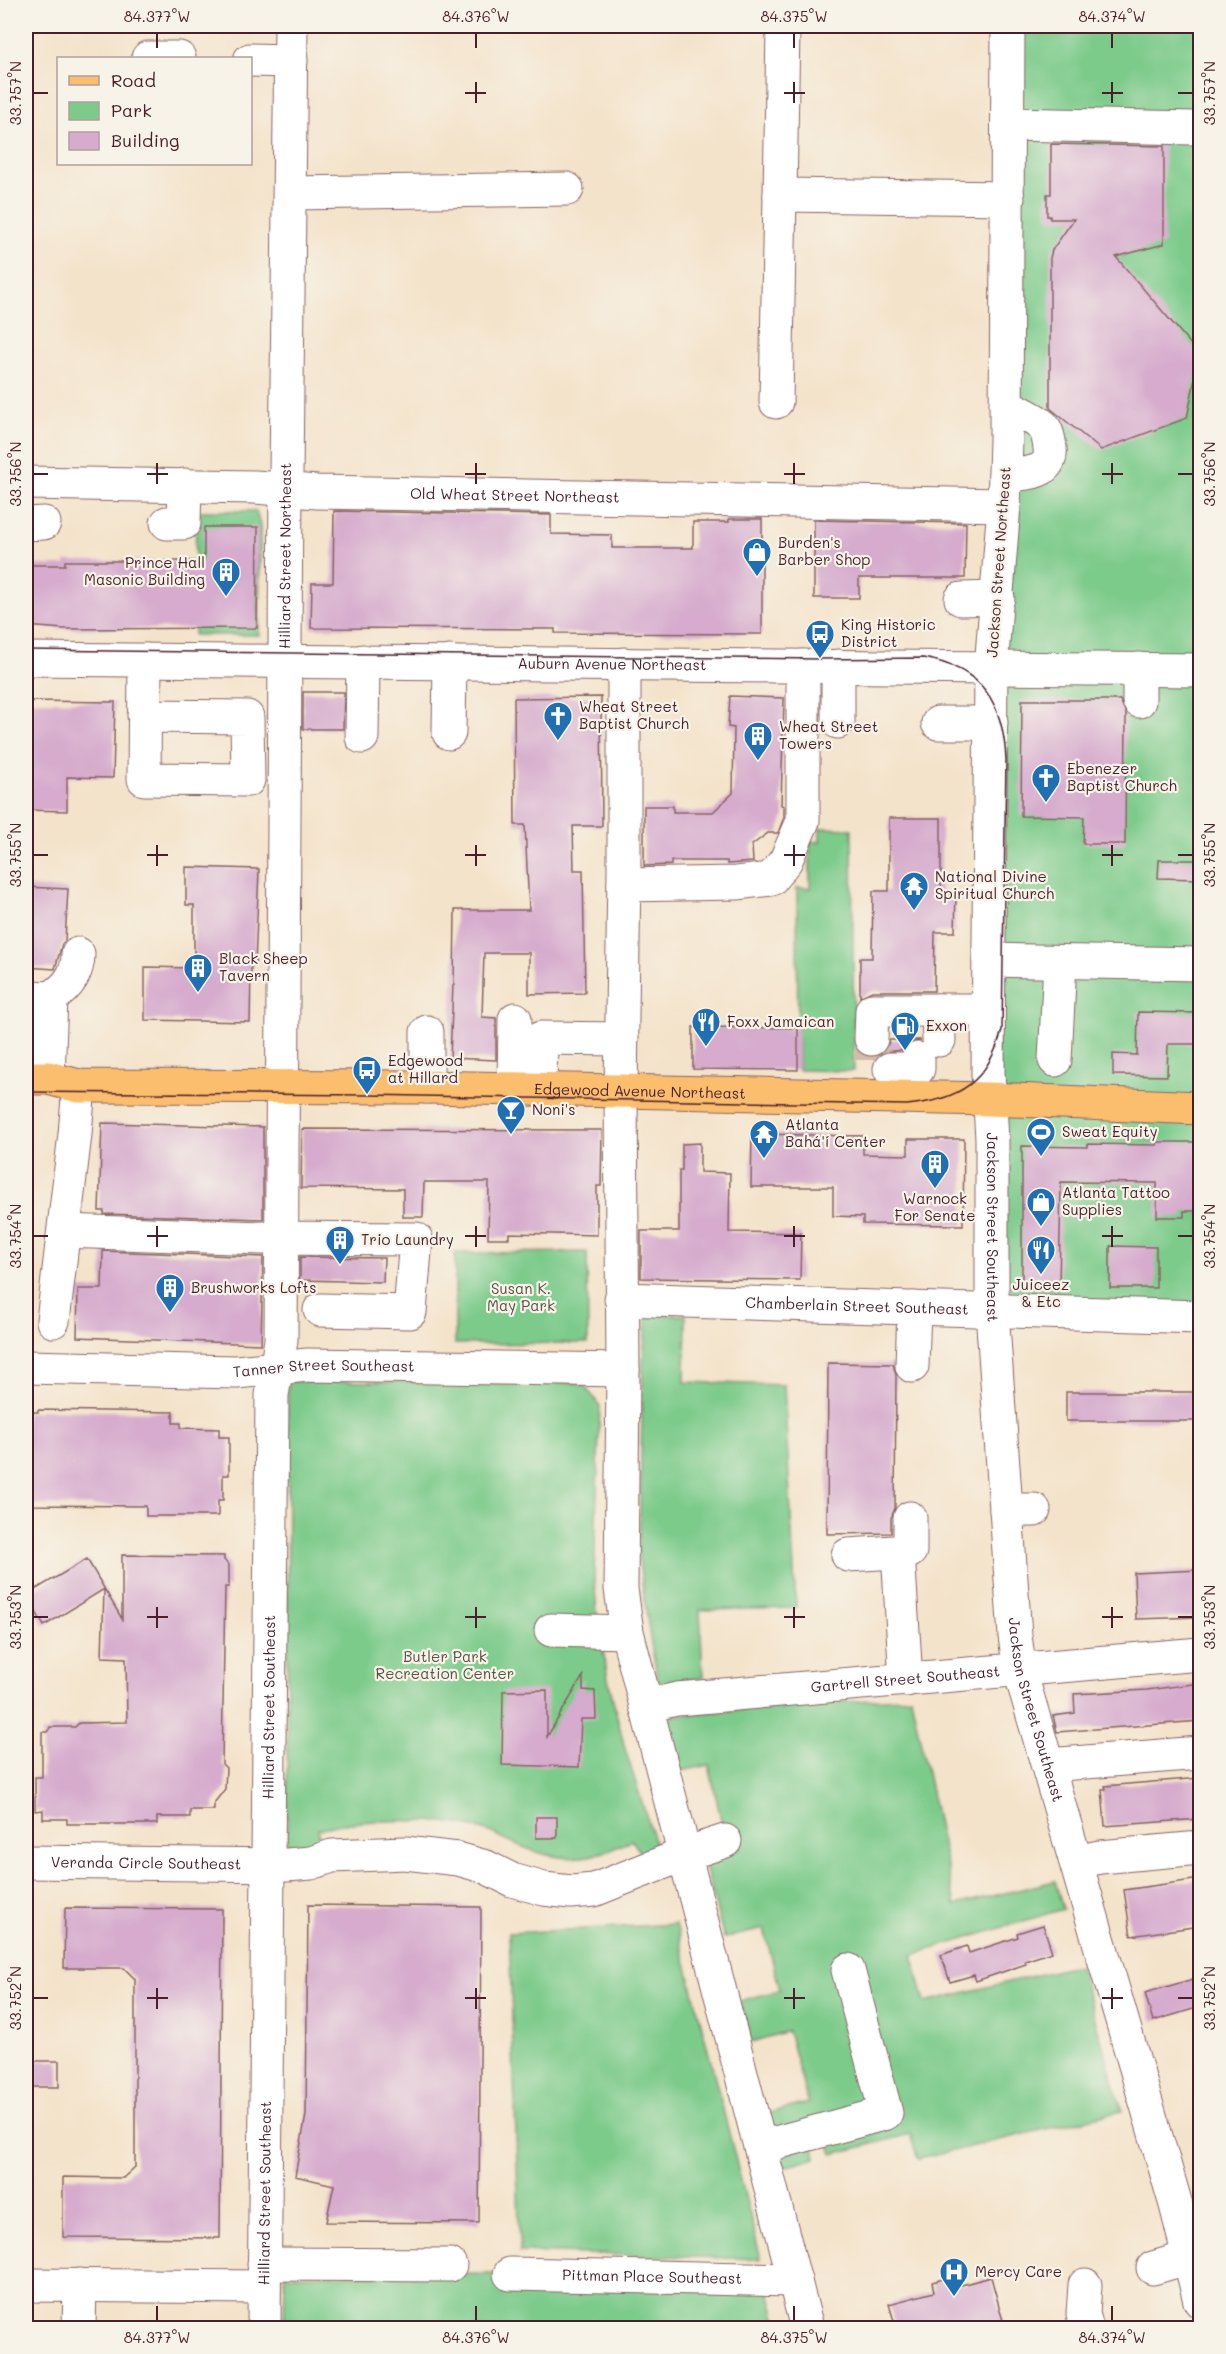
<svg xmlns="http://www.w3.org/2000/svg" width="1226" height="2354" font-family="Mali,sans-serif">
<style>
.green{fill:#7dcb8b;stroke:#64755b;stroke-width:1.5}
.building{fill:#d6abcd}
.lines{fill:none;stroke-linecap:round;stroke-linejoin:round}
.minor-tunnel{stroke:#d2bcab;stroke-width:33;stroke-dasharray:33 16;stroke-linecap:butt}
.minor-casing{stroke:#866463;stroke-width:35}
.major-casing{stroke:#866463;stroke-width:35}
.minor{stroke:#fff;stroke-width:33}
.major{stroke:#fbbd6e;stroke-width:33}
.tram{stroke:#4a1f2b;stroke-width:1.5}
.ticks{fill:none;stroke:#4a1f2b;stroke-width:2}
.labels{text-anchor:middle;stroke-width:4.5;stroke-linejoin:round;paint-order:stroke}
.street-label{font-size:15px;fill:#4a1f2b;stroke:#f7f3e8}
.poi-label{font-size:15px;fill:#4a1f2b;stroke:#f7f3e8;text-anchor:start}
.park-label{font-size:15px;fill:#595348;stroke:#f7f3e8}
.neatline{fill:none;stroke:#4a1f2b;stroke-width:2}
.ticks-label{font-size:15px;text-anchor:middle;fill:#4a1f2b}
</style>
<rect width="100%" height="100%" fill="#f7f3e8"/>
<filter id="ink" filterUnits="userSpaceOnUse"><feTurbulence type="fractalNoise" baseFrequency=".0167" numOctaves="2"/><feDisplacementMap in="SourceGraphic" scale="12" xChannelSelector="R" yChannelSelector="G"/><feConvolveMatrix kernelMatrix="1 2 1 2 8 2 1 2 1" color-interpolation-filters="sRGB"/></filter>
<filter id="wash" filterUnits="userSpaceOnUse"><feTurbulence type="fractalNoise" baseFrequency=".008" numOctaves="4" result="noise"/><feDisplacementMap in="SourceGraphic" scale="24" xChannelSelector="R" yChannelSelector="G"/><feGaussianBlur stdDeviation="1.35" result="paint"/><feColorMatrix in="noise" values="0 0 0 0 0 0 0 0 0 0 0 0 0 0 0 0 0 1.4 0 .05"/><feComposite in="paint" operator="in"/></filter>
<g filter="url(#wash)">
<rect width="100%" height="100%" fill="#f4e3cb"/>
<g class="green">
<path d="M1017,26H1200V1315L992,1311Z"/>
<path d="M196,511H256L260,526L259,635H194Z"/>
<path d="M820,828L852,829L854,1071L798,1070L797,888H810V841L820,842Z"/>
<path d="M587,1252L588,1343L455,1344V1253Z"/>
<path d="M647,1314L686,1315L685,1382L784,1385L796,1608L700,1610L703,1678L658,1682L650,1638L639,1561L643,1358Z"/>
<path d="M288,1381L582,1383L600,1405L594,1576L597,1614L608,1679L625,1749L658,1853L644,1858L632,1840C593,1860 564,1864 523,1847C507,1841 494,1832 477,1828C439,1818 355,1818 318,1829L321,1848L287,1850Z"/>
<path d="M911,1697L955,1905L1055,1881L1063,1909L912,1955L925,2002L1079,1965L1122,2111L918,2159L910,2134L833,2154L822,2120L810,2122L816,2158L784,2167L769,2113L808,2103L788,2031L751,2042L740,2001L780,1990L764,1929L724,1938L696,1831L722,1824L709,1765L681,1771L668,1722L674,1715Z"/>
<path d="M676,1924L761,2259L520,2252L509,1933Z"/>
<path d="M510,2274L766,2280L779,2328H284L285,2275Z"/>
</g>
<g id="blocks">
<g class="building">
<path d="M1051,144L1164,146V244L1116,257L1200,355L1187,418L1101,450L1050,408V258L1052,250L1074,219H1050V216H1047V194H1051Z"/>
<path d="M334,511L551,515V534L612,535V548H693V522H729V519H762V634L555,633V629L311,628L312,583H333Z"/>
<path d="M814,520L966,523L965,578H859V598H814Z"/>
<path d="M204,527H258L257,628L64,629L26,626V565H65V561H204Z"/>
<path d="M303,692H344L343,729H303Z"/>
<path d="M730,696L784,698L781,805L784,806V817L778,833H768L752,845L753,862L727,864V861H671V865L644,866V806H673V812H713L733,793L734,728L728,727Z"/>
<path d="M601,697L602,826H573L574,870H583L585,993L529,994V953H484L482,1017L496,1018V1060L450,1058L453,985H454L455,910H529L525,825H515L514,698Z"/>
<path d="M1022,700H1120L1126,713L1125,844H1083L1084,817L1021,816Z"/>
<path d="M26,701L115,702L113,778L67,777V811L26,810Z"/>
<path d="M889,818H941V892H956L955,932H935L934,991H872L860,997V958H872L873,891H889Z"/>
<path d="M1159,860H1200V879L1158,878Z"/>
<path d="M186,867L259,869L255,965H251L250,1022L145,1020V967L194,968V905H186Z"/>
<path d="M26,887L68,889L65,941L62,944L55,969L26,967Z"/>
<path d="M1138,1012L1200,1013V1044H1168L1167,1076L1113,1075V1054L1137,1055Z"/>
<path d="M693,1027L798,1028V1070L693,1069Z"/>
<path d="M890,1040H920V1041L909,1043L902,1050L884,1052Z"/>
<path d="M102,1123L263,1127V1219L104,1214V1211H99Z"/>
<path d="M302,1129L602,1130L601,1186H597V1235L509,1233V1238H488L489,1182H424L423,1217H403V1189L301,1188Z"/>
<path d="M752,1134L863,1136V1154L908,1155V1139H964L963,1225L863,1224V1217L833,1216V1187H751Z"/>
<path d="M1157,1142H1200V1211H1184V1217H1157V1183L1061,1182L1059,1287H1022V1146L1088,1147V1144L1157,1145Z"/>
<path d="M700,1143V1172L730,1173L729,1232L801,1233L800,1280L641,1278V1231H679V1170H682V1144Z"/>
<path d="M1110,1246L1156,1247V1288H1110Z"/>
<path d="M103,1251L263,1257L261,1344L77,1337L78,1289H102Z"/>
<path d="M300,1257L384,1258L383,1282L300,1280Z"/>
<path d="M828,1363L893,1364L896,1375L895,1508L891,1518V1533L827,1534Z"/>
<rect x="1066" y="1392" width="134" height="29"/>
<path d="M38,1410L173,1412V1423H181V1428L219,1429V1437H229V1475H223V1500H218V1516H146V1506L26,1505V1412H38Z"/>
<path d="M122,1555L224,1556V1560L229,1565V1587H225L222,1764L226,1768L225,1789L214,1803V1810H190V1817H157V1824H67V1819H43V1810L35,1811V1777H42V1732H48L50,1727H75L79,1723L127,1722L126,1658L102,1657L104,1589L44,1626L26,1595L87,1559L122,1619Z"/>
<path d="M1200,1570V1617L1136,1619L1134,1573Z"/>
<path d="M583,1676V1690L595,1691L596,1719H581L579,1767L502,1765L503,1691L547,1690V1737Z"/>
<path d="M1200,1683V1721L1057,1732L1053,1716L1075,1713L1074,1694L1147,1690Z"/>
<path d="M1200,1778V1819L1105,1826L1102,1789H1106L1105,1786Z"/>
<rect x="536" y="1817" width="21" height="21"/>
<path d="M1200,1879V1926L1131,1936L1124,1890Z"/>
<path d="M308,1905L481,1907L479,2223L326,2222L334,2185L295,2176L306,2115Z"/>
<path d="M65,1908L222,1909L220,2238L63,2237V2177L123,2178L135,2167V1979L124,1968H64Z"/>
<path d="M1043,1925L1052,1952L1025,1961L1026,1964L976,1981L974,1975L950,1982L941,1955L967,1946L969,1953L1018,1937L1017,1933Z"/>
<path d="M1200,1977V2007L1153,2021L1145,1993Z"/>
<rect x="30" y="2061" width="29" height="26"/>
<path d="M959,2275L961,2285L991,2277L1005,2328H896L889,2304L934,2292L932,2282Z"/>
</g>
</g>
</g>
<g filter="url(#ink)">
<use href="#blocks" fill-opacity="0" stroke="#866463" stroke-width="1.5"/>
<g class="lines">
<path class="minor-tunnel" d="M871,1060V1039"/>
<g class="minor-casing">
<g id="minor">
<path id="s1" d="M1008,26L1006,440L1004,505L991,668L988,1073L992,1139V1311L1015,1636L1020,1671L1176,2205L1200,2301"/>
<path d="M783,29L780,195L1008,198"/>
<path d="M148,58H179"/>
<path d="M250,60L291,61"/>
<path d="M1008,124L1194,128"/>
<path d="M290,193L567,189"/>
<path d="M776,402L780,195"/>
<path d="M1005,475C1024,474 1053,475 1050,448C1049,441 1048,432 1043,426C1033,417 1018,411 1006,405"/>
<path id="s2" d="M26,483L255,487L317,492L1004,505"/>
<path d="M167,523H184L185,485"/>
<path d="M26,524L44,523"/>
<path d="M961,599L998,598"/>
<path id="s3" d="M26,659L1200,670"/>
<path d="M624,664V869L621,1092L623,1370L621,1589L627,1632L807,2328"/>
<path d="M838,666V722"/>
<path d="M1139,701V669"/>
<path d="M144,716L247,717L248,780L144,779L145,660"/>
<path d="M938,723H991"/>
<path d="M449,733L450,662"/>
<path d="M362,737L363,661"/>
<path d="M624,885L737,883L771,879L786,860L803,821V666"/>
<path d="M989,960L1200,964"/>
<path d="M26,997L51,998L48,1078"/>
<path d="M51,998C68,987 78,974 78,954"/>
<path d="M938,1010L939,1040"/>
<path d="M427,1032V1087"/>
<path d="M871,1039L872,1010H988"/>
<path d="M1055,1060L1060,962"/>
<path d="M890,1069H918V1059"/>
<path d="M514,1089L515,1019"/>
<path d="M540,1090L541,1038L622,1039"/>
<path d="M64,1231L262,1238L416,1239L410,1312L320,1310"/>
<path id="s4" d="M621,1299L1200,1317"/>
<path d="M53,1321L75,1134L79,1086"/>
<path d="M912,1366L914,1308"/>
<path id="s5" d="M26,1367L236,1372L308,1365L623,1370"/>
<path d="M1006,1510H1034"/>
<path d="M898,1552L906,1680"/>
<path d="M848,1555L910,1551V1518"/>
<path d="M551,1630L627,1632"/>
<path id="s6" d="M646,1706L677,1699L1200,1654"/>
<path d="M1048,1765L1200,1753"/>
<path id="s7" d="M26,1862L287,1865L311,1863L332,1856L405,1853L458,1859L486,1867L512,1880L544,1889L571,1892L594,1890L685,1854L725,1841"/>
<path d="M1076,1862L1100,1857L1200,1848"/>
<path d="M761,2147L886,2113L848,1970"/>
<path d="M264,2264L450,2265"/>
<path d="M1153,2268L1200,2254"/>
<path id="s8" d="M510,2274L795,2280"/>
<path d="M26,2285L264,2287"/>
<path d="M1085,2285L1083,2314L1087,2328"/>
<path d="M79,2328L80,2285"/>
<path id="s9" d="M264,2328L272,1395L281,1340L286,476L291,26"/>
</g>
</g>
<g class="major-casing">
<g id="major">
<path id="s10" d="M26,1078H48L79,1086L427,1087L989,1099L1200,1108"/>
</g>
</g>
<use href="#minor" class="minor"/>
<use href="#major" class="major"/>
<path class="tram" d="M26,650L820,659L923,658C983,668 1003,703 1006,759L1002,1030C988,1082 959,1100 907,1105L367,1095L26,1092"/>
</g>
</g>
<path class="ticks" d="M157,33V48M476,33V48M794,33V48M1112,33V48M476,82V103M794,82V103M1112,82V103M33,93H48M465,93H486M784,93H805M1102,93H1123M1178,93H1193M157,463V484M476,463V484M794,463V484M1112,463V484M33,474H48M147,474H168M465,474H486M784,474H805M1102,474H1123M1178,474H1193M157,845V866M476,845V866M794,845V866M1112,845V866M33,855H48M147,855H168M465,855H486M784,855H805M1102,855H1123M1178,855H1193M157,1226V1247M476,1226V1247M794,1226V1247M1112,1226V1247M33,1236H48M147,1236H168M465,1236H486M784,1236H805M1102,1236H1123M1178,1236H1193M157,1607V1628M476,1607V1628M794,1607V1628M1112,1607V1628M33,1617H48M147,1617H168M465,1617H486M784,1617H805M1102,1617H1123M1178,1617H1193M157,1988V2009M476,1988V2009M794,1988V2009M1112,1988V2009M33,1998H48M147,1998H168M465,1998H486M784,1998H805M1102,1998H1123M1178,1998H1193M157,2306V2321M476,2306V2321M794,2306V2321M1112,2306V2321"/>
<defs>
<g id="shop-pin" transform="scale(1.5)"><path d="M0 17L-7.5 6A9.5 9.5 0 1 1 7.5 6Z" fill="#1f6fb2" stroke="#f7f3e8"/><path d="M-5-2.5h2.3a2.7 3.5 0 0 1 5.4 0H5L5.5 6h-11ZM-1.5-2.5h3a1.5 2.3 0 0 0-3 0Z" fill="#fff"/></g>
<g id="building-pin" transform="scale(1.5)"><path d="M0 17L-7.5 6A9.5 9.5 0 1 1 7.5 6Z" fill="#1f6fb2" stroke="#f7f3e8"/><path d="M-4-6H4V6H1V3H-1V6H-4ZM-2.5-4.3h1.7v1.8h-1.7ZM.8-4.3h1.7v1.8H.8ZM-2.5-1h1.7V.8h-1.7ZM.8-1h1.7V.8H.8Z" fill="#fff"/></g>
<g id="bus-pin" transform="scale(1.5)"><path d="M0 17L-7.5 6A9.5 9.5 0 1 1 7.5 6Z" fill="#1f6fb2" stroke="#f7f3e8"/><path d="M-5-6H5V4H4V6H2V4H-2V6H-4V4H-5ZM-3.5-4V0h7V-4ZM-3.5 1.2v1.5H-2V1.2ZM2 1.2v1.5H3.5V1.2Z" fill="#fff"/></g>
<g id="church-pin" transform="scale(1.5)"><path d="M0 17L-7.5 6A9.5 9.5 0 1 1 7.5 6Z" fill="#1f6fb2" stroke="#f7f3e8"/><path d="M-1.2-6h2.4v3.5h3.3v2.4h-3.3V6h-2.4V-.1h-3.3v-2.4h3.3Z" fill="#fff"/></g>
<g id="temple-pin" transform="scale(1.5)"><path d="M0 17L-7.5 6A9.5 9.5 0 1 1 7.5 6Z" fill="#1f6fb2" stroke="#f7f3e8"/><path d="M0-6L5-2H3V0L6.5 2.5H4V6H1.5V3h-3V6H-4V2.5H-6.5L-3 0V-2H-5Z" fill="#fff"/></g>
<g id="restaurant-pin" transform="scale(1.5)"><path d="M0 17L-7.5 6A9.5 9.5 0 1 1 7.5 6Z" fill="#1f6fb2" stroke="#f7f3e8"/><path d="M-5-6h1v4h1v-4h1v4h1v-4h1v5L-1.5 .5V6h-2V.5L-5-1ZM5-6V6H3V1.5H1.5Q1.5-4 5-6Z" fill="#fff"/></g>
<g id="fuel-pin" transform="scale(1.5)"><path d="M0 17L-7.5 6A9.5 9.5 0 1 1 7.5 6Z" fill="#1f6fb2" stroke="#f7f3e8"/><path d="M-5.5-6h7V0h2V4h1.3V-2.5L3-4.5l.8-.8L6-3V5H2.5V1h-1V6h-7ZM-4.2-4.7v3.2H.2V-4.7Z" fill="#fff"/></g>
<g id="bar-pin" transform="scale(1.5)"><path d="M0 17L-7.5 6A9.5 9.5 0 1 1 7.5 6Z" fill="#1f6fb2" stroke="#f7f3e8"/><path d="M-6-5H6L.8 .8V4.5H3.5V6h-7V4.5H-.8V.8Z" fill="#fff"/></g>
<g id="stadium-pin" transform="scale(1.5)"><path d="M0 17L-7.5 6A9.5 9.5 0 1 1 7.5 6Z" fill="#1f6fb2" stroke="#f7f3e8"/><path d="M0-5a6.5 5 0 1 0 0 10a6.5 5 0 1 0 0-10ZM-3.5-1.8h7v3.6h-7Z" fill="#fff"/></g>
<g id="hospital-pin" transform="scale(1.5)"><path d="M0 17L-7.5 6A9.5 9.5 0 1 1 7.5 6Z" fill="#1f6fb2" stroke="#f7f3e8"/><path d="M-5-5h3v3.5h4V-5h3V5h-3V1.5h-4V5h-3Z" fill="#fff"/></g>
</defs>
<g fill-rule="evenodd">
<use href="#shop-pin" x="757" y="552"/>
<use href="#building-pin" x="226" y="572"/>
<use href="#bus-pin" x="820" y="634"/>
<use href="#church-pin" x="558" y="716"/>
<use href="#building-pin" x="758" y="736"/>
<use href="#church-pin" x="1046" y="778"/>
<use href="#temple-pin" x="914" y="886"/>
<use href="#building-pin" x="198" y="968"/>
<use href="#restaurant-pin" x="706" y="1022"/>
<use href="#fuel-pin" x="905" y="1026"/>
<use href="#bus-pin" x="367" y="1070"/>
<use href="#bar-pin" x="511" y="1110"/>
<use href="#stadium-pin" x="1041" y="1132"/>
<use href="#temple-pin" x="764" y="1134"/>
<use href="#building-pin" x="935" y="1164"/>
<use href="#shop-pin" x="1041" y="1202"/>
<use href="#building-pin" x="340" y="1240"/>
<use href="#restaurant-pin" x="1041" y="1250"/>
<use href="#building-pin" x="170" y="1288"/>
<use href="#hospital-pin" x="954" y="2272"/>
</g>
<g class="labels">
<g class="street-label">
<text dy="5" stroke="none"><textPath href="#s2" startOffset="489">Old Wheat Street Northeast</textPath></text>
<text dy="5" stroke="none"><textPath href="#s9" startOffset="1773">Hilliard Street Northeast</textPath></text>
<text transform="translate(999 562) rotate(-86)" y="5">Jackson Street Northeast</text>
<text dy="5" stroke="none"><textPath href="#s3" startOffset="586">Auburn Avenue Northeast</textPath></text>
<text dy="5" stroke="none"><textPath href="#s10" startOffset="615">Edgewood Avenue Northeast</textPath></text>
<text dy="5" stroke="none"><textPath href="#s1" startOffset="1202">Jackson Street Southeast</textPath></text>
<text dy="5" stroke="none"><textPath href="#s4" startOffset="236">Chamberlain Street Southeast</textPath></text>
<text dy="5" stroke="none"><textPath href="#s5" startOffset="298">Tanner Street Southeast</textPath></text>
<text dy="5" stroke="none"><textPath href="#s6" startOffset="261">Gartrell Street Southeast</textPath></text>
<text dy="5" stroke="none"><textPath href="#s9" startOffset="621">Hilliard Street Southeast</textPath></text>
<text dy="5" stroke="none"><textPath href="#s1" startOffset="1688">Jackson Street Southeast</textPath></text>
<text dy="5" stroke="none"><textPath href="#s7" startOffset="120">Veranda Circle Southeast</textPath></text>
<text dy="5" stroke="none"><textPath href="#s9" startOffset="135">Hilliard Street Southeast</textPath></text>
<text dy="5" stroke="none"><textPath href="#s8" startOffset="142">Pittman Place Southeast</textPath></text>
</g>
<g class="poi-label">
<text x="778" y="548">Burden's<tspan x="778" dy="17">Barber Shop</tspan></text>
<text x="205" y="568" text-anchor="end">Prince Hall<tspan x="205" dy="17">Masonic Building</tspan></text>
<text x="841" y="630">King Historic<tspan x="841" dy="17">District</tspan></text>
<text x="579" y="712">Wheat Street<tspan x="579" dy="17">Baptist Church</tspan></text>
<text x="779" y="732">Wheat Street<tspan x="779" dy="17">Towers</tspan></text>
<text x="1067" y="774">Ebenezer<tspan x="1067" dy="17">Baptist Church</tspan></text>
<text x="935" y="882">National Divine<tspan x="935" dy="17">Spiritual Church</tspan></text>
<text x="219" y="964">Black Sheep<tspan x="219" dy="17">Tavern</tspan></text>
<text x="727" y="1027">Foxx Jamaican</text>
<text x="926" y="1031">Exxon</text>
<text x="388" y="1066">Edgewood<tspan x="388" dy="17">at Hillard</tspan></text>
<text x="532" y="1115">Noni's</text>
<text x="785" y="1130">Atlanta<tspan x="785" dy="17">Bahá'í Center</tspan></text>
<text x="1062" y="1137">Sweat Equity</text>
<text x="1062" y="1198">Atlanta Tattoo<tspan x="1062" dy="17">Supplies</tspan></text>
<text x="935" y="1204" text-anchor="middle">Warnock<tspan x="935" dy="17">For Senate</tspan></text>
<text x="361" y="1245">Trio Laundry</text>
<text x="1041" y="1290" text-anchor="middle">Juiceez<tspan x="1041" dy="17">&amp; Etc</tspan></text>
<text x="191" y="1293">Brushworks Lofts</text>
<text x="975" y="2277">Mercy Care</text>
</g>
<g class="park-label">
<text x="521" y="1294">Susan K.<tspan x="521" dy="17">May Park</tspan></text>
<text x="445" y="1662">Butler Park<tspan x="445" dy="17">Recreation Center</tspan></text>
</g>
</g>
<rect width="1226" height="2354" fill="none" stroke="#f7f3e8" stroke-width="66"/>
<rect x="57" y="57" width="195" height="108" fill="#f7f3e8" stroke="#b29e9c" stroke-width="1.5"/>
<rect x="69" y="76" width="30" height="9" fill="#fbbd6e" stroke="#b29e9c" stroke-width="1.5"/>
<text x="111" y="87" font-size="18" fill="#4a1f2b">Road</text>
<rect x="69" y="102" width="30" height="18" fill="#7dcb8b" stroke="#b29e9c" stroke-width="1.5"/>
<text x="111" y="117" font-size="18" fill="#4a1f2b">Park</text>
<rect x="69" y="132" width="30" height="18" fill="#d6abcd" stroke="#b29e9c" stroke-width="1.5"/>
<text x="111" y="147" font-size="18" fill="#4a1f2b">Building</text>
<rect x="33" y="33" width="1160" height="2288" class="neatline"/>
<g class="ticks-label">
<text x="157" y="22">84.377°W</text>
<text x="476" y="22">84.376°W</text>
<text x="794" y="22">84.375°W</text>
<text x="1112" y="22">84.374°W</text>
<text transform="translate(16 93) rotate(-90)" y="5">33.757°N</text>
<text transform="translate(1210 93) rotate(-90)" y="5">33.757°N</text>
<text transform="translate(16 474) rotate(-90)" y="5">33.756°N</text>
<text transform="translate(1210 474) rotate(-90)" y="5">33.756°N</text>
<text transform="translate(16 855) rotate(-90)" y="5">33.755°N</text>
<text transform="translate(1210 855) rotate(-90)" y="5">33.755°N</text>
<text transform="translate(16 1236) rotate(-90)" y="5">33.754°N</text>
<text transform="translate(1210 1236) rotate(-90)" y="5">33.754°N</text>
<text transform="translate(16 1617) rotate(-90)" y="5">33.753°N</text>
<text transform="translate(1210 1617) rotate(-90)" y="5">33.753°N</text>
<text transform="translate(16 1998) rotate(-90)" y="5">33.752°N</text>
<text transform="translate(1210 1998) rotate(-90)" y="5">33.752°N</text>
<text x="157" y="2343">84.377°W</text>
<text x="476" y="2343">84.376°W</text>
<text x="794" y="2343">84.375°W</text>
<text x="1112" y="2343">84.374°W</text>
</g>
</svg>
